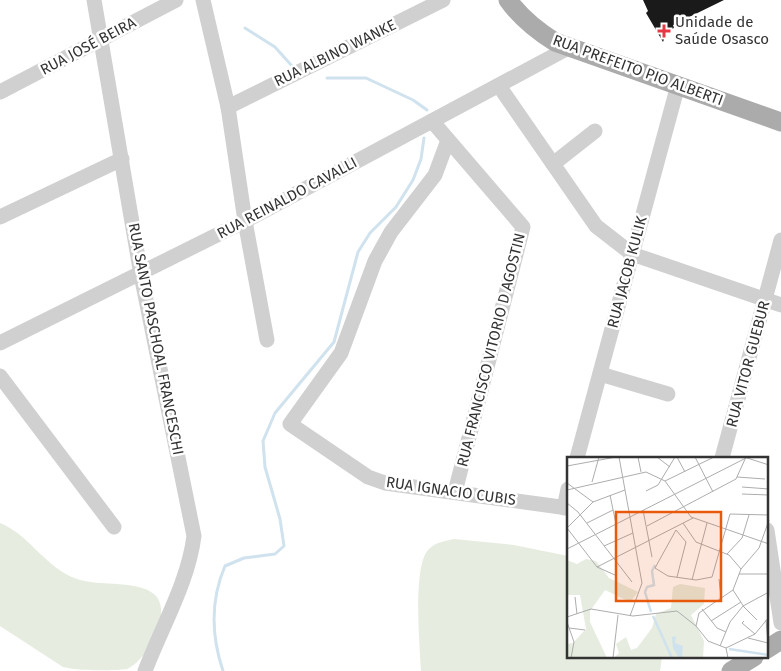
<svg xmlns="http://www.w3.org/2000/svg" width="781" height="671" font-family="'Fira Sans',sans-serif">
<style>
.green{fill:#e6ecdf}
.lines{fill:none;stroke-linecap:round;stroke-linejoin:round}
.stream{stroke:#cfe2ee;stroke-width:3}
.building{fill:#1a1a1a}
.minor{stroke:#d0d0d0;stroke-width:15}
.major{stroke:#ababab;stroke-width:19}
.poi-dot{fill:#e63946;stroke:#fff;stroke-width:2}
.labels{text-anchor:middle;stroke-width:5;stroke-linejoin:round;paint-order:stroke}
.poi-label{font-size:15px;fill:#333;stroke:#fff;text-anchor:start}
.street-label{font-size:15px;fill:#333;stroke:#fff}
.inset-river{fill:none;stroke:#cfe2ee;stroke-width:2.5}
.inset-road{fill:none;stroke:#adadad;stroke-width:1}
.view{fill:#e8590c;fill-opacity:0.15;stroke:#e8590c;stroke-width:2.5}
.inset-edge{fill:none;stroke:#333;stroke-width:2.5}
</style>
<rect width="100%" height="100%" fill="#fff"/>
<g class="green">
<path d="M0,523C30,535 45,568 77,579C98,587 143,579 157,597C171,617 147,660 127,669C113,671 77,671 63,667L0,626Z"/>
<path d="M454,539L514,545L568,556V657H662L660,671H421C420,646 412,565 429,549C436,542 445,541 454,539Z"/>
</g>
<g class="lines">
<g class="stream">
<path d="M245,28L275,47L292,66"/>
<path d="M327,78H366L413,100L427,110"/>
<path d="M223,671C211,635 210,601 225,566L244,558L275,554L284,546L280,519L265,467L263,441L275,413L334,342L358,252L370,233L396,207L413,180L421,159L424,138"/>
</g>
</g>
<path class="building" d="M643,0H724L673,25L674,28L667,31L663,42L646,13L648,11Z"/>
<g class="lines">
<g class="minor">
<path d="M94,0L141,275L194,536C188,583 162,626 145,671"/>
<path d="M203,0L228,107L245,221L267,340"/>
<path d="M499,86L596,226L632,254L781,305"/>
<path d="M0,92L176,0"/>
<path d="M228,107L443,0"/>
<path d="M432,121L523,227L455,492"/>
<path d="M448,140L435,175L391,232L375,261L341,353L290,424L368,477L385,483L568,508"/>
<path d="M553,164L595,131"/>
<path d="M0,217L122,159"/>
<path d="M0,343L245,221L570,47"/>
<path d="M600,374L668,394"/>
<path d="M0,376L114,527"/>
<path d="M577,458L678,85"/>
<path d="M722,458L781,240"/>
<path d="M564,508L568,489"/>
<path d="M767,530L781,623"/>
</g>
<g class="major">
<path d="M508,0C521,18 536,30 555,42L781,122"/>
<path d="M767,649L781,640"/>
<path d="M731,671L754,657"/>
</g>
</g>
<path class="poi-dot" d="M661.5 23.5h5v5h5v5h-5v5h-5v-5h-5v-5h5z"/>
<g class="labels">
<g class="poi-label">
<text x="675" y="27">Unidade de<tspan x="675" dy="17">Saúde Osasco</tspan></text>
</g>
<g class="street-label">
<text transform="translate(88 46) rotate(-28)" y="5">RUA JOSÉ BEIRA</text>
<text transform="translate(335 53) rotate(-26)" y="5">RUA ALBINO WANKE</text>
<text transform="translate(638 70) rotate(20)" y="5">RUA PREFEITO PIO ALBERTI</text>
<text transform="translate(287 198) rotate(-28)" y="5">RUA REINALDO CAVALLI</text>
<text transform="translate(627 272) rotate(-75)" y="5">RUA JACOB KULIK</text>
<text transform="translate(156 339) rotate(79)" y="5">RUA SANTO PASCHOAL FRANCESCHI</text>
<text transform="translate(491 350) rotate(-76)" y="5">RUA FRANCISCO VITORIO D AGOSTIN</text>
<text transform="translate(748 364) rotate(-75)" y="5">RUA VITOR GUEBUR</text>
<text transform="translate(451 491) rotate(8)" y="5">RUA IGNACIO CUBIS</text>
</g>
</g>
<g transform="translate(567 457)">
<rect width="201" height="201" fill="#fff"/>
<path d="M19,102L29,104L42,121L71,135L63,145L38,133L23,154V165L40,201H2L0,195V187L6,186L19,172L13,138H0V103L10,107ZM113,127L138,131L137,147L124,158L137,184L136,201H47L52,196L49,187L59,180L64,193L70,191L85,171L89,157L104,151L106,130Z" fill="#e6ecdf"/>
<path d="M109,179L108,186L116,189L115,201H112L106,191L105,180Z" fill="#cfe2ee"/>
<path class="inset-river" d="M84,155L78,135L80,130L87,128L85,114L88,108M86,159L105,201M162,192L202,198"/>
<path class="inset-road" d="M52,0L75,126L63,159M71,0L74,15M90,0L103,10M110,0L118,15M128,0L146,35M177,0L202,8M0,9L49,0M170,20L198,22M98,24L147,0M25,25L32,0M0,26L26,45M175,30L202,32M0,33L79,15L98,24L124,60L202,87M79,34L91,28L108,0M175,37L202,38M43,38L49,67M0,46L11,55L65,125M76,53L85,100M20,66L46,53M116,66L129,85L162,98L174,112M80,69L169,22L179,0M0,71L26,45L58,33M0,71L30,110L48,118M109,73L88,111L101,119L129,123L145,120L163,57L202,58M109,73L119,85L110,120M37,89L66,76M0,92L179,1M160,97L175,81L182,58M30,110L126,61M172,117H202M152,122L154,140M125,123L140,66M166,133L177,150L190,163M8,140L10,157M135,152L150,171L159,175M0,160L24,152L66,159L110,154L129,169M199,163L201,186M144,164L174,145M177,164L175,166L188,177M0,165L7,185L4,201M2,171L18,173M181,181L201,186M153,189L163,165L176,149L202,135M159,191L188,177L202,160M46,201L51,158M161,201L159,191L141,184L129,169L132,156L166,133L174,112L192,91L202,63"/>
<path class="view" d="M49,55H154V144H49Z"/>
<rect width="201" height="201" class="inset-edge"/>
</g>
</svg>
